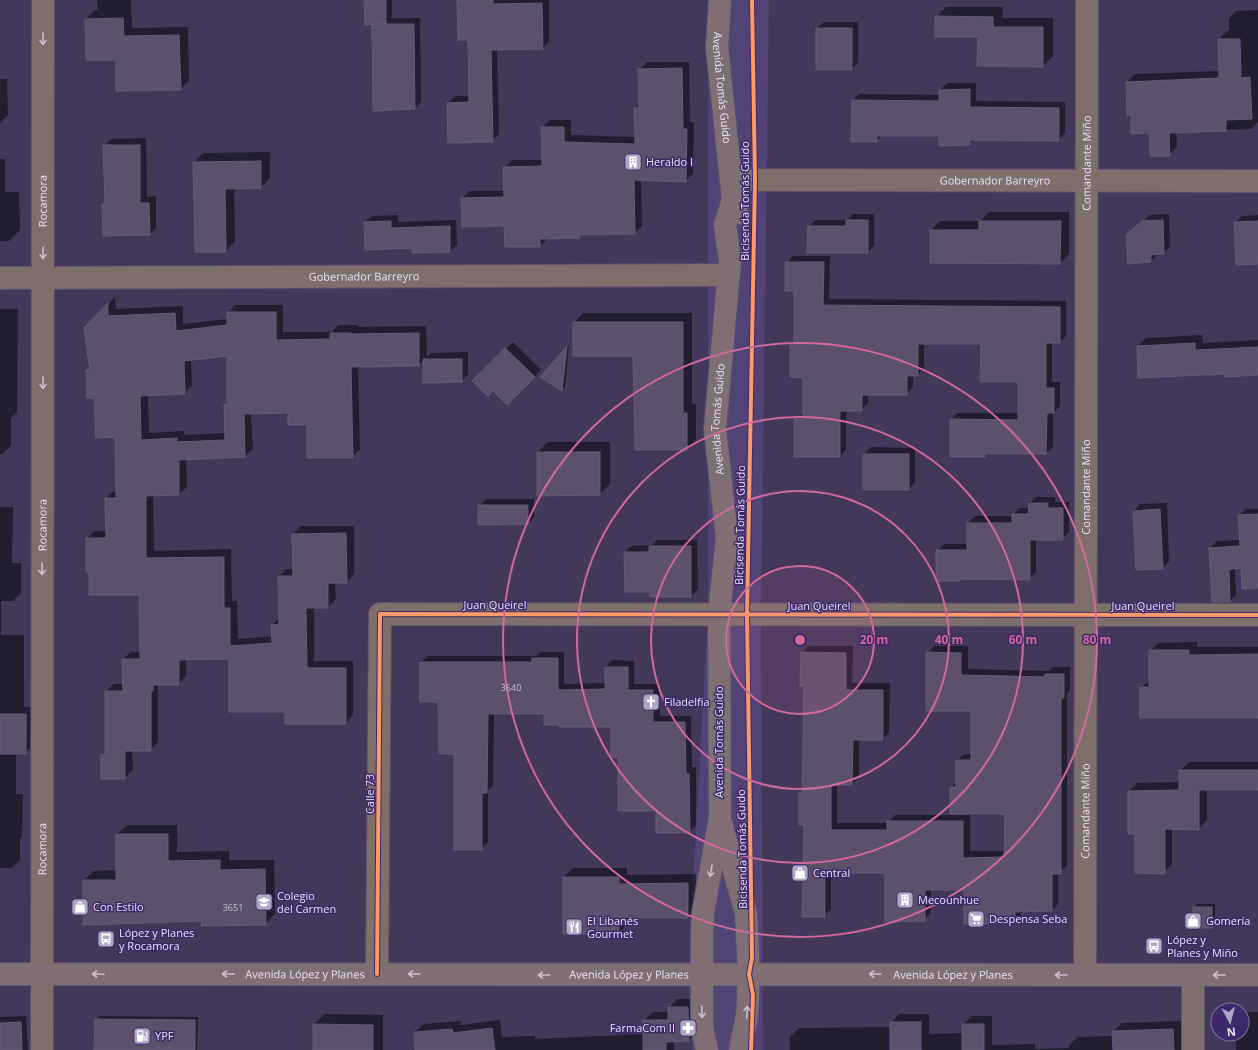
<svg xmlns="http://www.w3.org/2000/svg" width="1258" height="1050" font-family="'Open Sans',sans-serif">
<style>
.green{fill:#524377}
.shadow{fill:#0007;fill-rule:evenodd}
.building{fill:#5d506c;stroke:#675a76;fill-rule:evenodd}
.lines{fill:none;stroke-linecap:round;stroke-linejoin:round}
.minor-casing{stroke:#5b526e;stroke-width:24}
.major-casing{stroke:#5b526e;stroke-width:24}
.minor{stroke:#7e6f6b;stroke-width:22}
.major{stroke:#7f6f74;stroke-width:22}
.cycleway-casing{stroke:#3e2869;stroke-width:6}
.cycleway{stroke:#fa9b69;stroke-width:4}
.oneway{stroke:#c8c0d0}
.oneway2{stroke:#c8c0d2}
.ring{fill:none;stroke:#d1699b;stroke-width:2}
.labels{text-anchor:middle;stroke-width:3;stroke-linejoin:round;paint-order:stroke}
.number-label{font-size:9px;fill:#c5bed7}
.street-label{font-size:11px;fill:#e8e3fb;stroke:#3e2869}
.poi-label{font-size:11px;fill:#e8e3fb;stroke:#3e2869;text-anchor:start}
.centre{fill:#d1699b;stroke:#3e2869;stroke-width:2}
.ring-label{font-size:12px;text-anchor:middle;font-weight:bold;fill:#d1699b;stroke:#3e2869;stroke-width:3;stroke-linejoin:round;paint-order:stroke}
</style>
<rect width="100%" height="100%" fill="#43375a"/>
<path class="green" d="M708,0H769L761,615L763,1050H692L688,975L708,615Z"/>
<g class="shadow">
<path d="M97,0H131L132,28L188,27L189,81L180,89L117,59L86,19L95,10H98Z"/>
<path d="M365,0H392V16L391,18H420L421,102L415,108Z"/>
<path d="M458,0H549V41L543,48L497,49L499,134L492,141L448,103L455,96H470L469,39Z"/>
<path d="M946,7H1003L1002,18H1053V56L1043,66L936,17Z"/>
<path d="M1258,10V122L1251,129L1176,131L1177,147L1169,155L1132,114H1128L1127,82L1135,74L1220,71L1219,39L1227,31H1229V19L1236,11Z"/>
<path d="M824,22H858V63L851,69L817,28Z"/>
<path d="M647,62H689L690,122H694L693,173L686,181L641,180L642,226L634,233L583,234L580,237L548,238L540,246L462,198L470,191H505L504,168L512,160H543L542,128L550,120H571V135L636,137L635,109L640,104L639,70Z"/>
<path d="M0,75V79H7L8,115L0,123Z"/>
<path d="M947,83H976V101L1065,102V133L1058,140H974L969,144L940,135H882L876,141L853,100L859,94L940,95V90Z"/>
<path d="M146,138L147,197L156,196V228L150,234L103,204L106,202L104,146L111,139Z"/>
<path d="M270,152V178L261,187L234,188L235,241L226,251L194,163L203,153Z"/>
<path d="M0,159H5V192H19L20,230L9,241H0Z"/>
<path d="M989,212H1069V254L1060,263L931,230L940,221H980Z"/>
<path d="M853,214H874V246L867,252L809,227L815,220H847Z"/>
<path d="M1169,214L1170,247L1164,253L1158,254L1151,261L1128,263L1134,229L1150,215Z"/>
<path d="M398,215V222L456,220L457,245L450,251L413,247L365,222L372,216Z"/>
<path d="M1258,215V263L1235,223L1242,216Z"/>
<path d="M793,256H830L829,299L1066,301V336L1059,342H1052V382H1060V406L1053,413V447L1046,453H988L985,456H951V420L957,413H1019V382L982,343H924V368L917,375H913V387L906,394H868V403L861,410H846V449L840,456L795,420L804,413V377L791,376V345L795,341V290L786,263Z"/>
<path d="M115,297L116,309L183,306V324L228,319V313L235,305H283V332H332L338,325H358V327L426,326L427,357L431,353L468,352V375L461,381L424,360L419,365L358,366L360,449L352,457L289,412L251,413L253,449L245,456L186,459L187,487L179,494L153,495L154,551L231,549L232,601H237L238,639L273,636L272,625L280,618L279,577L286,569H294L293,534L301,526H354V574L347,582H335L336,599L328,607H314V661H353V715L346,723L286,711L230,658L186,659V676L178,684H158V742L150,750H132L133,770L125,778L102,754L106,750V691L114,684H124L123,659L131,652H141L140,594L90,571L87,539L94,531H106V498L114,491H117L116,436L95,397L87,371L91,368L85,328ZM228,355V400L225,404L226,433L184,435V431L149,433L148,394L185,393L192,385L191,359Z"/>
<path d="M0,309H18L17,412L11,418V445L3,454H0Z"/>
<path d="M583,313H692V404H696V440L687,449L634,355L574,323Z"/>
<path d="M1202,335L1203,343L1258,340V374L1226,373L1138,346L1146,338Z"/>
<path d="M513,342L541,370L507,404L493,390L474,381Z"/>
<path d="M569,345L565,387L562,390L542,376Z"/>
<path d="M548,442H610V484L600,494L538,495V452Z"/>
<path d="M871,447L915,448V483L908,489L864,454Z"/>
<path d="M1036,497H1055V502H1069V532L1062,539H1036V572L1029,579L962,578L960,580L937,551L944,544H968V523L975,516H1013L1019,508H1029L1030,503Z"/>
<path d="M486,499H534V517L528,523L479,506Z"/>
<path d="M1167,503L1169,561L1163,568L1134,511L1140,504Z"/>
<path d="M0,507H13L12,563H21V593L13,601H1V635H24V707H33V745L25,753H16V794H23L22,836L20,839V860L12,868H0Z"/>
<path d="M1246,509H1258V566L1235,567L1236,595L1230,601L1210,548L1217,541L1240,540L1239,516Z"/>
<path d="M657,540H697L698,589L691,596L651,591L625,552L632,546L652,545Z"/>
<path d="M1197,642V647H1258V717L1141,688L1150,680V651L1158,643Z"/>
<path d="M809,646H853L852,683H890L889,732L883,739H859V778L852,784H837V823H888L895,815H966L951,788L957,781V761L964,754H972V710L927,653L934,646H968V669L1049,671L1052,667H1070V690L1067,693V866L1058,873V904L1052,910H1021V916L1014,922L965,889H931V913L924,920L886,872H831V909L824,916L800,793L803,790L805,685L802,652ZM970,813H1006L1005,851H970Z"/>
<path d="M540,652H564V684L606,683V667L612,660L634,661V684H659L660,716H691L692,767H696V825L689,832L657,810L619,756L612,726L560,724L545,713H494L493,786L488,791V842L481,849L439,701L421,662L428,656H536Z"/>
<path d="M1189,762H1258V789H1207V820L1198,829L1172,828V864L1164,873L1136,833H1129V791L1137,783L1180,782V771Z"/>
<path d="M127,825H177V852L229,851V860H274L275,914L265,924L203,920L84,880L94,871L117,870V834Z"/>
<path d="M573,868H627V875L696,874V908L688,917H627V924L619,933H564V877Z"/>
<path d="M1197,904H1215V924L1212,927H1194V907Z"/>
<path d="M677,999H696L697,1032L689,1040L674,1041V1050H416L415,1032L424,1024L461,1021V1025L500,1020L502,1037L535,1036V1039L644,1034V1020L653,1012H669V1008Z"/>
<path d="M1243,1012H1258V1050H1236V1034H1242Z"/>
<path d="M325,1014L383,1015V1050H314V1024Z"/>
<path d="M899,1014H929V1034L963,1033V1024L972,1016H992V1045L1035,1044V1049L1069,1048V1045L1078,1037L1113,1036V1032L1122,1023L1181,1021L1182,1050H790V1037L799,1028L891,1027V1023Z"/>
<path d="M26,1016L28,1050H0V1017Z"/>
<path d="M99,1016L198,1017L197,1050H95L96,1019Z"/>
</g>
<g class="building">
<path d="M364,0H386V24L365,25Z"/>
<path d="M457,0H493V4L542,3L543,49L491,50L493,142L448,143L447,103L469,102L468,40H458Z"/>
<path d="M935,16L993,17V27H1043V67L977,66L978,37H935Z"/>
<path d="M123,18L124,36L179,35L181,90L116,91V60H86L85,19Z"/>
<path d="M372,24H414L415,109L373,111Z"/>
<rect x="816" y="28" width="36" height="42"/>
<path d="M1218,39H1240L1241,78L1250,77L1252,119L1226,120V131L1169,133L1170,156H1150L1149,133L1131,134V115H1127L1126,82L1219,78Z"/>
<path d="M682,68L683,129H687L686,182L634,180L635,234L580,235V238L540,239V247H505L504,226L462,227L461,198L504,197L503,167L542,166L541,127H564V142L635,144L634,108H639L638,69Z"/>
<path d="M970,89V107L1059,108V141L970,140V145L939,146V136H877V142H851L852,100L939,101V90Z"/>
<path d="M103,145H140V203H149L150,235L103,236L102,204H105Z"/>
<path d="M261,161V188L225,189L226,252H195L193,162Z"/>
<path d="M846,220H868V253H807L808,226H846Z"/>
<path d="M1163,220L1164,254L1151,255V262L1128,264L1126,235L1142,221Z"/>
<path d="M391,221V228L450,226V252L412,253V248L365,250L364,222Z"/>
<path d="M979,221H1061L1060,264L930,263V230H979Z"/>
<path d="M1258,221V264L1236,265L1234,222Z"/>
<path d="M785,262H824L823,305L1060,307V343H1046V388H1054V413H1047L1046,454H985V457H950V419L1018,420V382H980L981,344H918V376H907V395H862V411H840V457H794V419H803V378L790,377V345H794V291H785Z"/>
<path d="M108,303V316L175,313L176,331L227,325V312H276V340L330,339V333H351V334L419,333V366L351,367L353,458H307V425H288V413L244,414L245,457L179,460V495L146,496V558L224,557V608H230V646L272,643L271,625L279,624L278,576H293L292,534L346,533L347,583H328V608H306L307,668H346V724H285V712H229V659L179,660V685H153V691H151V751H125V779H101V754H105V691H123L122,659H140L139,595H89V572H86V538H106L105,498H116L115,437L96,438L94,398H87L86,370H90L84,328ZM227,356V404H224L225,440L177,442V438L141,440L140,396L185,394L184,361Z"/>
<path d="M573,322H683V413H687V450H635L633,356H573Z"/>
<path d="M1195,343V350L1258,347V375L1225,377V374L1138,378L1137,346Z"/>
<path d="M567,346L562,391L540,377Z"/>
<path d="M505,348L535,377L507,405L493,391L488,396L472,381Z"/>
<path d="M423,359H462V382L423,383Z"/>
<path d="M537,452H600V495L537,496Z"/>
<rect x="863" y="454" width="46" height="36"/>
<path d="M1029,503H1048V508H1063V540H1030V580L960,579V581H936V550H967V523H1012V514H1028Z"/>
<path d="M478,505H528V524L478,525Z"/>
<path d="M1160,509L1163,569L1136,570L1133,511Z"/>
<path d="M1258,514V588L1242,589L1241,568L1232,569L1229,570L1230,602H1212L1209,548L1240,546L1238,515Z"/>
<path d="M649,546H691V597H650V592H625L624,552H649Z"/>
<path d="M1149,650H1189V655L1258,654V718H1140V687H1149Z"/>
<path d="M801,652L846,653V690H883V740H853L852,785H831V830H887V821H963V858L1004,857L1005,814H950V787H956V760H971V711H926V652L961,653V675L1045,677V674H1064V698H1061V874H1052V911L1015,912V923L964,924V890H925V921L885,922V873H825V917H802L804,825H799V793H802L804,686H800Z"/>
<path d="M532,658H558V690L605,689V667H628V690H653V722H685L686,774H689L690,833H656V811H618V757H611V727H559V725H544V714H488L487,793H482V850H454V754H439L438,702H420V662H532Z"/>
<rect x="0" y="714" width="26" height="40"/>
<path d="M1179,770H1258V790H1199V830L1165,829V874L1135,873V834H1128V791L1179,790Z"/>
<path d="M116,834H168V861L220,860V870L265,869L266,925L201,926L202,921L83,925V880H116Z"/>
<path d="M563,877H619V884L688,883V918H619V934H563Z"/>
<rect x="1193" y="907" width="19" height="21"/>
<path d="M668,1007H688L689,1041L666,1042V1050H643V1020H668Z"/>
<path d="M95,1019L195,1020V1050H94Z"/>
<path d="M21,1022L22,1050H0V1023Z"/>
<rect x="890" y="1022" width="31" height="28"/>
<path d="M313,1024L373,1025V1050H313Z"/>
<rect x="962" y="1024" width="22" height="26"/>
<path d="M492,1028L495,1050H415L414,1032L452,1029L453,1033Z"/>
<path d="M1173,1029L1174,1050H1113L1112,1031Z"/>
</g>
<g class="lines">
<g class="minor-casing">
<g id="minor">
<path id="s1" d="M732,180L1258,181"/>
<path id="s2" d="M0,278L728,275"/>
<path d="M377,974L380,614L1258,615"/>
<path id="s3" d="M1085,975L1087,0"/>
<path d="M1193,975V1050"/>
<path id="s4" d="M42,1050L43,0"/>
</g>
</g>
<g class="major-casing">
<g id="major">
<path id="s5" d="M720,0L717,47L733,200L737,213"/>
<path d="M721,823L746,914L749,974L747,1016L740,1050"/>
<path id="s6" d="M0,974L1258,975"/>
<path id="s7" d="M707,1050L702,1028V934L703,913L720,818L719,614L727,538L715,429L730,260L725,225L733,200"/>
</g>
</g>
<use href="#minor" class="minor"/>
<use href="#major" class="major"/>
<g class="cycleway-casing">
<g id="cycleway">
<path d="M377,974L380,614L1258,615"/>
<path d="M751,1050L753,995L749,974L752,958L747,614L755,180L752,0"/>
</g>
</g>
<use href="#cycleway" class="cycleway"/>
</g>
<defs><path id="oneway-shaft" d="M-6 0H5M1.5-3L5.5 0L1.5 3" fill="none" stroke-width="1.6" stroke-linecap="round" stroke-linejoin="round"/></defs>
<g class="oneway">
<use href="#oneway-shaft" transform="translate(43 39) rotate(90)"/>
<use href="#oneway-shaft" transform="translate(43 253) rotate(90)"/>
<use href="#oneway-shaft" transform="translate(43 383) rotate(90)"/>
<use href="#oneway-shaft" transform="translate(42 569) rotate(90)"/>
</g>
<g class="oneway2">
<use href="#oneway-shaft" transform="translate(711 871) rotate(100)"/>
<use href="#oneway-shaft" transform="translate(98 974) rotate(-180)"/>
<use href="#oneway-shaft" transform="translate(228 974) rotate(180)"/>
<use href="#oneway-shaft" transform="translate(414 974) rotate(-180)"/>
<use href="#oneway-shaft" transform="translate(875 974) rotate(-180)"/>
<use href="#oneway-shaft" transform="translate(544 975) rotate(-180)"/>
<use href="#oneway-shaft" transform="translate(1061 975) rotate(-180)"/>
<use href="#oneway-shaft" transform="translate(1219 975) rotate(180)"/>
<use href="#oneway-shaft" transform="translate(702 1012) rotate(89)"/>
<use href="#oneway-shaft" transform="translate(747 1012) rotate(-87)"/>
</g>
<circle cx="800" cy="640" r="74" fill="#d1699b" fill-opacity=".12"/>
<g class="ring">
<circle cx="800" cy="640" r="74"/>
<circle cx="800" cy="640" r="149"/>
<circle cx="800" cy="640" r="223"/>
<circle cx="800" cy="640" r="297"/>
</g>
<defs>
<g id="building-square" transform="scale(0.9)"><rect x="-9" y="-9" width="18" height="18" rx="4" fill="#aea7c3" stroke="#3e2869"/><path d="M-4-6H4V6H1V3H-1V6H-4ZM-2.5-4.3h1.7v1.8h-1.7ZM.8-4.3h1.7v1.8H.8ZM-2.5-1h1.7V.8h-1.7ZM.8-1h1.7V.8H.8Z" fill="#fff"/></g>
<g id="church-square" transform="scale(0.9)"><rect x="-9" y="-9" width="18" height="18" rx="4" fill="#aea7c3" stroke="#3e2869"/><path d="M-1.2-6h2.4v3.5h3.3v2.4h-3.3V6h-2.4V-.1h-3.3v-2.4h3.3Z" fill="#fff"/></g>
<g id="shop-square" transform="scale(0.9)"><rect x="-9" y="-9" width="18" height="18" rx="4" fill="#aea7c3" stroke="#3e2869"/><path d="M-5-2.5h2.3a2.7 3.5 0 0 1 5.4 0H5L5.5 6h-11ZM-1.5-2.5h3a1.5 2.3 0 0 0-3 0Z" fill="#fff"/></g>
<g id="school-square" transform="scale(0.9)"><rect x="-9" y="-9" width="18" height="18" rx="4" fill="#aea7c3" stroke="#3e2869"/><path d="M0-5L7-2L0 1L-7-2ZM-4 1L0 2.5L4 1V4Q0 6-4 4Z" fill="#fff"/></g>
<g id="supermarket-square" transform="scale(0.9)"><rect x="-9" y="-9" width="18" height="18" rx="4" fill="#aea7c3" stroke="#3e2869"/><path d="M-6-5.5h2.5l.6 2H6L4.5 2H-2.5L-4.4-4H-6ZM-1.5 3.2a1.3 1.3 0 1 0 .1 0ZM3 3.2a1.3 1.3 0 1 0 .1 0Z" fill="#fff"/></g>
<g id="restaurant-square" transform="scale(0.9)"><rect x="-9" y="-9" width="18" height="18" rx="4" fill="#aea7c3" stroke="#3e2869"/><path d="M-5-6h1v4h1v-4h1v4h1v-4h1v5L-1.5 .5V6h-2V.5L-5-1ZM5-6V6H3V1.5H1.5Q1.5-4 5-6Z" fill="#fff"/></g>
<g id="bus-square" transform="scale(0.9)"><rect x="-9" y="-9" width="18" height="18" rx="4" fill="#aea7c3" stroke="#3e2869"/><path d="M-5-6H5V4H4V6H2V4H-2V6H-4V4H-5ZM-3.5-4V0h7V-4ZM-3.5 1.2v1.5H-2V1.2ZM2 1.2v1.5H3.5V1.2Z" fill="#fff"/></g>
<g id="pharmacy-square" transform="scale(0.9)"><rect x="-9" y="-9" width="18" height="18" rx="4" fill="#aea7c3" stroke="#3e2869"/><path d="M-2-6h4v4h4v4h-4v4h-4v-4h-4v-4h4Z" fill="#fff"/></g>
<g id="fuel-square" transform="scale(0.9)"><rect x="-9" y="-9" width="18" height="18" rx="4" fill="#aea7c3" stroke="#3e2869"/><path d="M-5.5-6h7V0h2V4h1.3V-2.5L3-4.5l.8-.8L6-3V5H2.5V1h-1V6h-7ZM-4.2-4.7v3.2H.2V-4.7Z" fill="#fff"/></g>
</defs>
<g fill-rule="evenodd">
<use href="#building-square" x="633" y="162"/>
<use href="#church-square" x="651" y="702"/>
<use href="#shop-square" x="800" y="873"/>
<use href="#building-square" x="905" y="900"/>
<use href="#school-square" x="264" y="902"/>
<use href="#shop-square" x="80" y="907"/>
<use href="#supermarket-square" x="976" y="919"/>
<use href="#shop-square" x="1193" y="921"/>
<use href="#restaurant-square" x="574" y="927"/>
<use href="#bus-square" x="106" y="939"/>
<use href="#bus-square" x="1154" y="946"/>
<use href="#pharmacy-square" x="688" y="1028"/>
<use href="#fuel-square" x="142" y="1036"/>
</g>
<g class="labels">
<g class="number-label">
<text x="511" y="691">3640</text>
<text x="233" y="911">3651</text>
</g>
<g class="street-label">
<text dy="4" stroke="none"><textPath href="#s5" startOffset="88">Avenida Tomás Guido</textPath></text>
<text dy="4" stroke="none"><textPath href="#s3" startOffset="812">Comandante Miño</textPath></text>
<text dy="4" stroke="none"><textPath href="#s1" startOffset="263">Gobernador Barreyro</textPath></text>
<text dy="4" stroke="none"><textPath href="#s4" startOffset="849">Rocamora</textPath></text>
<text transform="translate(745 201) rotate(-90)" y="4">Bicisenda Tomás Guido</text>
<text dy="4" stroke="none"><textPath href="#s2" startOffset="364">Gobernador Barreyro</textPath></text>
<text dy="4" stroke="none"><textPath href="#s7" startOffset="634">Avenida Tomás Guido</textPath></text>
<text dy="4" stroke="none"><textPath href="#s3" startOffset="488">Comandante Miño</textPath></text>
<text dy="4" stroke="none"><textPath href="#s4" startOffset="525">Rocamora</textPath></text>
<text transform="translate(740 525) rotate(-89)" y="4">Bicisenda Tomás Guido</text>
<text x="495" y="609">Juan Queirel</text>
<text x="819" y="610">Juan Queirel</text>
<text x="1143" y="610">Juan Queirel</text>
<text transform="translate(719 742) rotate(-90)" y="4">Avenida Tomás Guido</text>
<text transform="translate(370 794) rotate(-90)" y="4">Calle 73</text>
<text dy="4" stroke="none"><textPath href="#s3" startOffset="164">Comandante Miño</textPath></text>
<text dy="4" stroke="none"><textPath href="#s4" startOffset="201">Rocamora</textPath></text>
<text transform="translate(742 849) rotate(-91)" y="4">Bicisenda Tomás Guido</text>
<text dy="4" stroke="none"><textPath href="#s6" startOffset="305">Avenida López y Planes</textPath></text>
<text dy="4" stroke="none"><textPath href="#s6" startOffset="953">Avenida López y Planes</textPath></text>
<text dy="4" stroke="none"><textPath href="#s6" startOffset="629">Avenida López y Planes</textPath></text>
</g>
<g class="poi-label">
<text x="646" y="166">Heraldo I</text>
<text x="664" y="706">Filadelfia</text>
<text x="813" y="877">Central</text>
<text x="277" y="900">Colegio<tspan x="277" dy="13">del Carmen</tspan></text>
<text x="918" y="904">Mecounhue</text>
<text x="93" y="911">Con Estilo</text>
<text x="989" y="923">Despensa Seba</text>
<text x="587" y="925">El Libanés<tspan x="587" dy="13">Gourmet</tspan></text>
<text x="1206" y="925">Gomería</text>
<text x="119" y="937">López y Planes<tspan x="119" dy="13">y Rocamora</tspan></text>
<text x="1167" y="944">López y<tspan x="1167" dy="13">Planes y Miño</tspan></text>
<text x="675" y="1032" text-anchor="end">FarmaCom II</text>
<text x="155" y="1040">YPF</text>
</g>
</g>
<circle cx="800" cy="640" r="6" class="centre"/>
<g class="ring-label">
<text x="874" y="644">20 m</text>
<text x="949" y="644">40 m</text>
<text x="1023" y="644">60 m</text>
<text x="1097" y="644">80 m</text>
</g>
<g transform="translate(1230 1022) rotate(173)"><circle r="19" fill="#3e2869" stroke="#8273a3"/>
<path d="M0-3L7 15L0 10L-7 15Z" fill="#aea7c3"/>
<text y="-6" font-size="11" font-weight="bold" text-anchor="middle" fill="#e8e3fb">N</text>
</g>
</svg>
